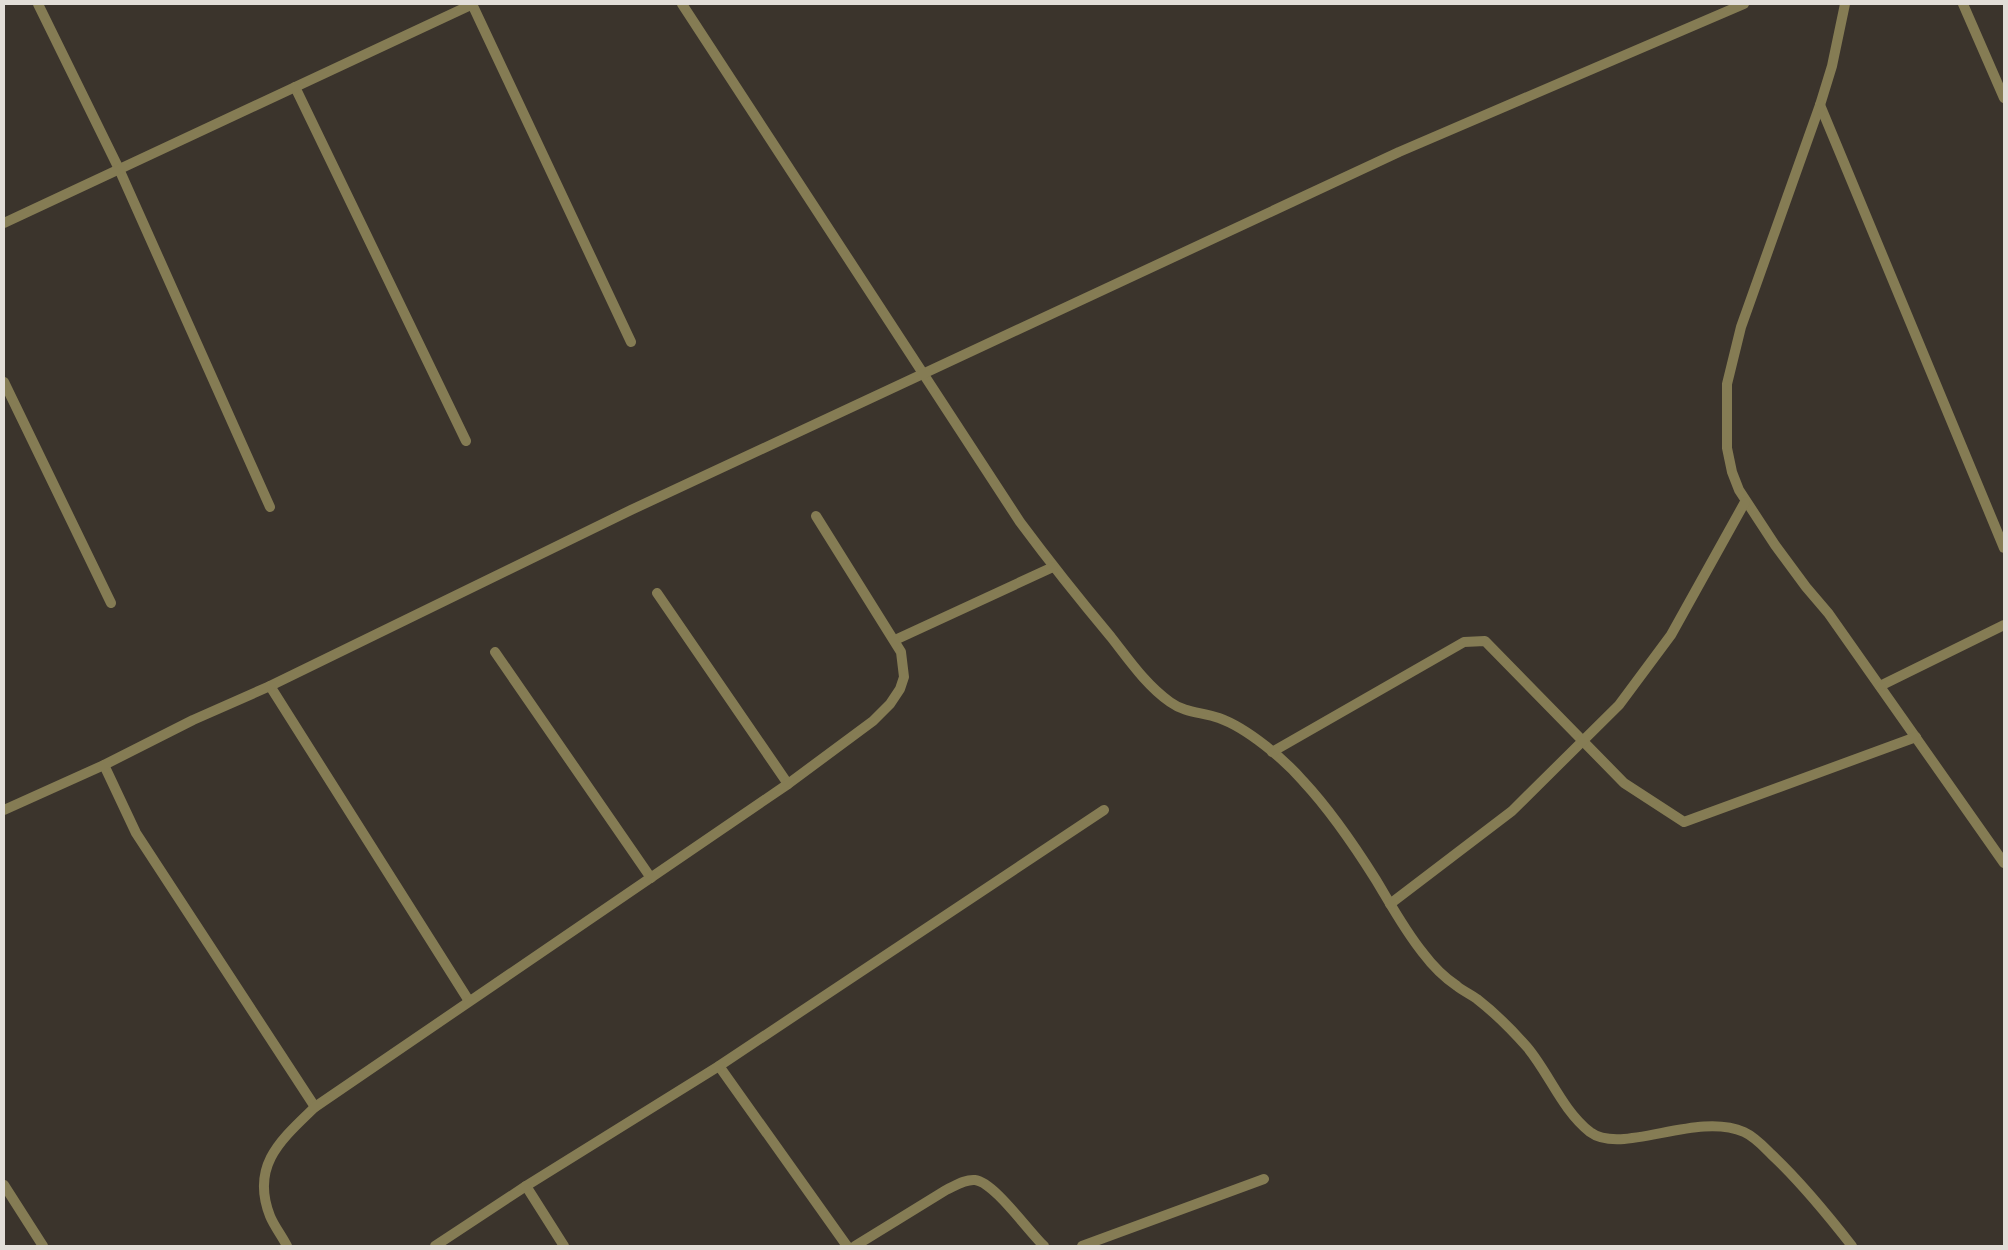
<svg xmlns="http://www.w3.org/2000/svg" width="2008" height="1250" font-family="Commissioner,sans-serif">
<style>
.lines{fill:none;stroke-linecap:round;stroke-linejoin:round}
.minor{stroke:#857c54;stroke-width:10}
</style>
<rect width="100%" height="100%" fill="#3b342c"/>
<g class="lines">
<g class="minor">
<path d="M38,4L119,169L270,507"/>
<path d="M472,4L631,342"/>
<path d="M682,4L1020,522C1049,561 1080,600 1111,637C1129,660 1146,685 1170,702C1185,713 1202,712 1219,718C1247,728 1284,759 1303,781C1331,811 1354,845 1376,880C1391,905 1405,931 1423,953C1432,965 1445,978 1457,986C1463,991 1470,994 1477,999C1495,1013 1512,1030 1527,1047C1549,1073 1562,1110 1590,1132C1622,1156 1696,1111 1744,1132C1755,1137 1763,1146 1771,1154C1801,1182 1827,1214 1852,1246"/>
<path d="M1845,4L1832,66L1820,105L1741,327L1727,384V448L1732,472L1739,490L1775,545L1806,587L1829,614L2004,863"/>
<path d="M1963,4L2004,98"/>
<path d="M295,87L466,441"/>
<path d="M1820,105L2004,548"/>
<path d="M4,223L473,4"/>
<path d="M4,382L111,603"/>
<path d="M657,593L788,784"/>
<path d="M895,640L1053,567"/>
<path d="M495,652L651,878"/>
<path d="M270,686L469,1001"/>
<path d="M1880,686L2004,625"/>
<path d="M1272,752L1464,642L1485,641L1624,783L1684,822L1916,737"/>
<path d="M104,765L136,833L315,1107"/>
<path d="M4,810L104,765L193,720L270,686L631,510L1399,152L1744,4"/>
<path d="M1390,904L1512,811L1619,705L1671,635L1745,502"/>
<path d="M719,1066L847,1246"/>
<path d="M4,1185L43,1246"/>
<path d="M526,1186L564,1246"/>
<path d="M287,1246C282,1236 274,1226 270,1216C250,1165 282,1139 315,1107L788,784L873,721L890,704L900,689L904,677L901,652L816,516"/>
<path d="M435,1246L526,1186L719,1066L1104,810"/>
<path d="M855,1246L946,1190C955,1186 965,1179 975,1180C994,1182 1028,1231 1044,1246"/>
<path d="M1082,1246L1264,1179"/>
</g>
</g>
<rect width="2008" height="1250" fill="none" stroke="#e2ded8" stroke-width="10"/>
</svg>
